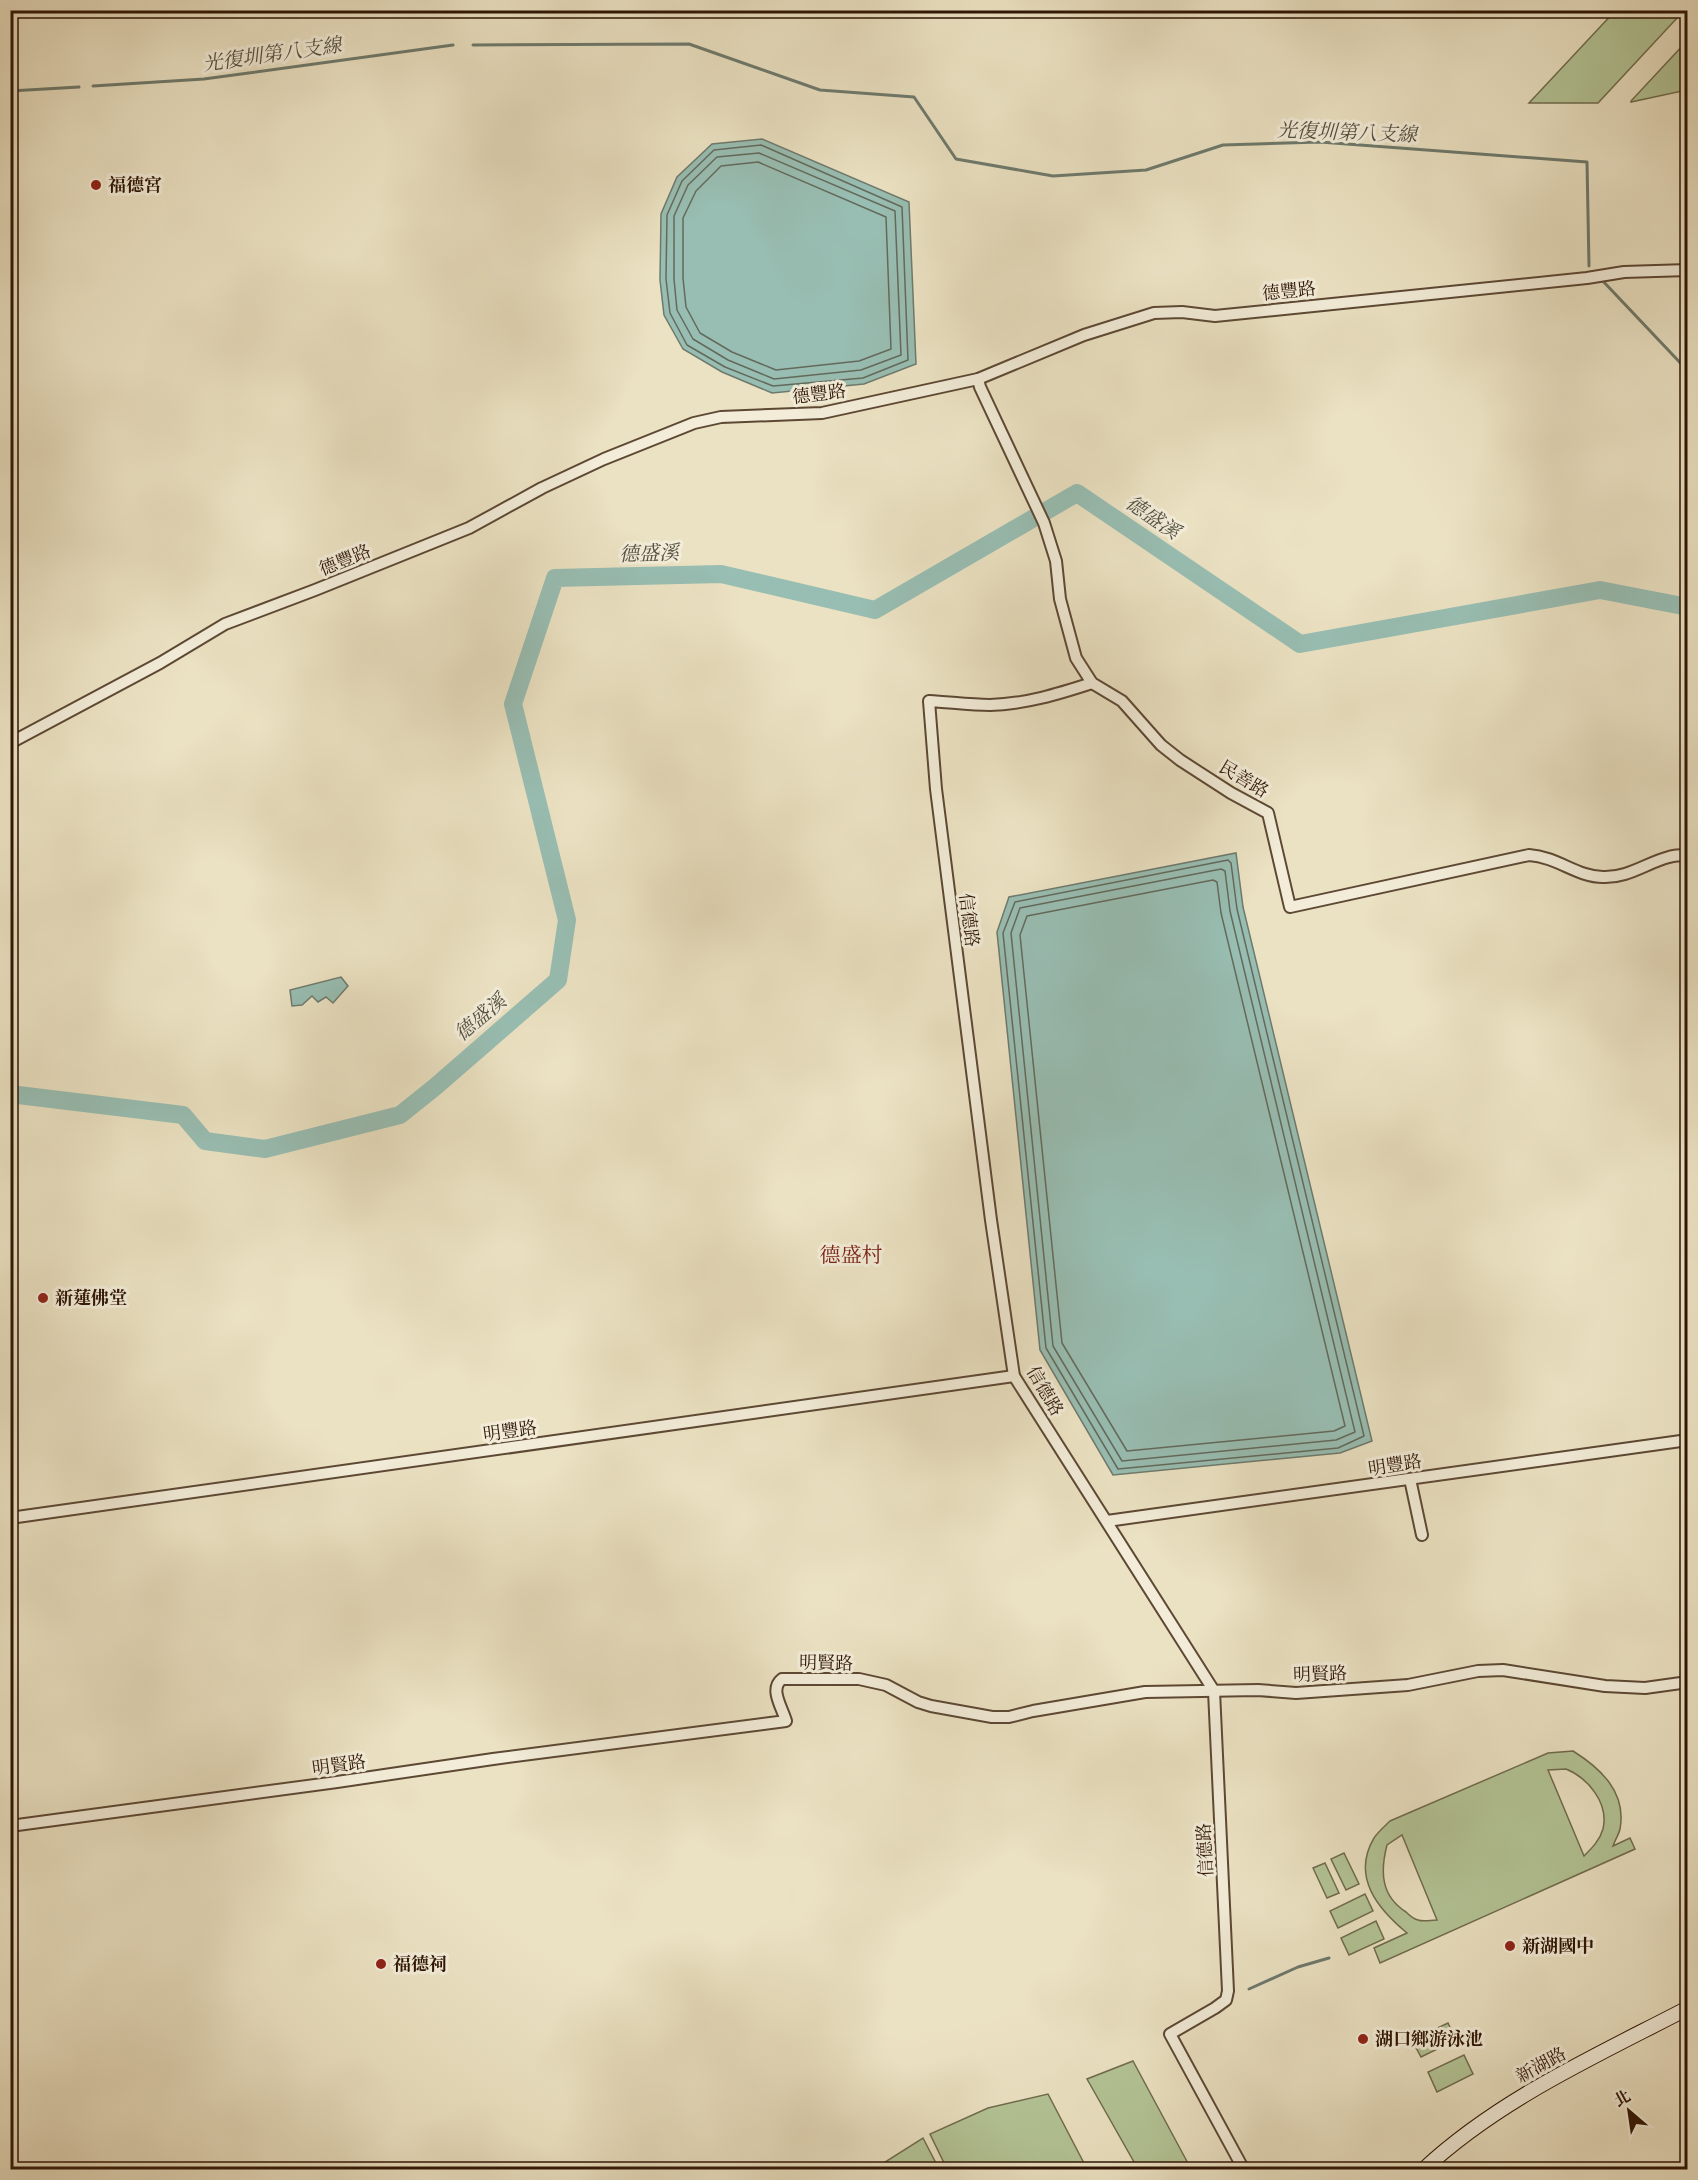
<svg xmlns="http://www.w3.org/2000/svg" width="1698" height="2180" font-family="'Libre Caslon Text','Noto Serif TC',serif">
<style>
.green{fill:#b3c496;stroke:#706c4e;stroke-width:1.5;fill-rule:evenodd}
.water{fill:#98beb3;stroke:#6e7a6d;stroke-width:1.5}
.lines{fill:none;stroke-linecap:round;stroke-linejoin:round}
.shore{stroke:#636a5c;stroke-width:1.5}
.stream{stroke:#6e7a6d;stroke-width:3}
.river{stroke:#98beb3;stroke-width:18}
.street-casing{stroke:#5d4834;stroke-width:14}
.secondary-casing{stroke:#2e1505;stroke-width:16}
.street{stroke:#f2ecd8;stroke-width:10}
.secondary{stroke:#f2ecd8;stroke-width:14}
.poi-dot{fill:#8f2418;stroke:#f2ecd8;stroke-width:2}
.labels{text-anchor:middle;stroke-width:6;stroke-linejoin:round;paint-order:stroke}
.poi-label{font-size:18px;font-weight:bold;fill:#2e1505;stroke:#f2ecd8;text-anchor:start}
.street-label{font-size:18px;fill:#2e1505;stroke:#f2ecd8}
.water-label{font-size:20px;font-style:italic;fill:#535042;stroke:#f2ecd8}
.quarter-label{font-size:21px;fill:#7a1f14;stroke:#f2ecd8}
</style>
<rect width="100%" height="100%" fill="#ebe2c3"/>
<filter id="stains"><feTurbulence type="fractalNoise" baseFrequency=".00333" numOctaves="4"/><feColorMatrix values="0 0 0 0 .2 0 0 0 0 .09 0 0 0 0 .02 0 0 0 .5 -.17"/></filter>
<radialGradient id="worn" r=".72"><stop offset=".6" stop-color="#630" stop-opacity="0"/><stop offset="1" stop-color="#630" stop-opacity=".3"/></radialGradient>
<g class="green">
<path d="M1615,11H1673L1678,17L1598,103H1529Z"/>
<path d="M1687,41V90L1631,102V101Z"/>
<path d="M1573,1751C1600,1768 1627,1792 1620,1829C1619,1834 1615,1840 1613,1846L1630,1838L1635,1849L1380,1963L1374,1948L1407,1933C1378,1909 1351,1877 1374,1838C1378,1832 1385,1826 1390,1821L1548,1753ZM1566,1769C1588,1778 1609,1803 1603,1829C1600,1840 1592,1848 1584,1856L1548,1770ZM1402,1835L1437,1920C1431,1920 1423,1922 1418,1920C1414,1919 1409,1915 1406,1912C1381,1896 1380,1872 1387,1845Z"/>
<path d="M1344,1853L1359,1884L1346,1890L1331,1859Z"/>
<path d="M1325,1863L1339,1893L1327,1898L1313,1868Z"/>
<path d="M1365,1894L1373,1911L1338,1928L1330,1911Z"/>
<path d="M1376,1921L1384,1939L1349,1955L1341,1938Z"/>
<path d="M1448,2023L1456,2040L1421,2057L1412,2040Z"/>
<path d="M1464,2055L1473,2074L1437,2092L1428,2072Z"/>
<path d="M1133,2061L1190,2167L1185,2169H1138L1087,2079Z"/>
<path d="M1048,2094L1087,2169H947L930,2134L988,2108Z"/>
<path d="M923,2138L939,2169H874Z"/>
</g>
<g class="water">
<path d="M762,139L909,202L916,364L864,384L772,393L722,372L683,349L664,315L660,280L661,214L677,177L712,144Z"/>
<path d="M1236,853L1243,907L1372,1441L1340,1453L1113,1475L1040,1350L997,932L1009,897Z"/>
<path d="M341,977L348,986L333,1003L326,997L318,1002L312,996L302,1005L292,1006L290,990Z"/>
</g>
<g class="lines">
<g class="shore">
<path d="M761,145L902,207L908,360L863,378L773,386L725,367L687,345L670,313L666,279L667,215L682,181L714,150Z"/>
<path d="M759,153L895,211L901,355L861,370L774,379L728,360L693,339L677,310L674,279V216L688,185L717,157Z"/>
<path d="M758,162L886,217L891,349L859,361L776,370L732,352L700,333L686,307L683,278V218L696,191L721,166Z"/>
<path d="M1228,860L1231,863L1237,909L1364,1436L1338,1448L1118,1469L1046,1348L1003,933L1015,902Z"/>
<path d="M1221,869L1225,871L1230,911L1355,1432L1336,1440L1122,1461L1053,1346L1011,933L1020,908Z"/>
<path d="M1213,880L1217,882L1221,913L1345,1426L1334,1431L1127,1451L1062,1343L1020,935L1027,916Z"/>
</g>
<g class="stream">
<path d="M473,45L689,44L820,90L914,97L956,159L1053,176L1146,170L1223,145L1320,142L1587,162L1589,266"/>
<path d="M93,86L204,79L453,45"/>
<path d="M10,91L79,87"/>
<path d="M1600,278L1688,371"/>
<path d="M1249,1989L1298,1967L1329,1958"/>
</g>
<path class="river" d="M10,1094L183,1115L205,1141L265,1149L400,1115L435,1087L558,980L567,920L513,704L555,578L721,574L875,610L1077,493L1300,644L1600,590L1688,607"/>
<g class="street-casing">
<g id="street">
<path d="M978,379L980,387L1044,523L1056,561L1060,599L1076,658L1092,683L1122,701L1161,745L1180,760L1231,793L1268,813L1290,907L1529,855C1558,857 1577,877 1603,877C1628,878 1646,863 1669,857C1675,855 1682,855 1688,855"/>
<path d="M1092,683C1058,694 1026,704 990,705C970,705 949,702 929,701L936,789L991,1220L1014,1376L1214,1691L1228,1991L1226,2000L1215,2008L1170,2034L1244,2170"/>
<path d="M10,743L160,663L225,624L315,590L469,528L542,488L604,459L694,423L721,417L822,413L978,379L1084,335L1154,313L1182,312L1215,316L1587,278L1624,272L1688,270"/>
<path d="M1410,1479L1422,1535"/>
<path d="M10,1518L1014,1376"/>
<path d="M1107,1521L1688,1440"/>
<path d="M10,1826L337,1782L493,1759L786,1721C782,1707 769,1689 782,1679H859L886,1685L918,1702L931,1706L992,1717H1009L1033,1711L1145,1692L1258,1690L1296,1693L1408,1685L1478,1671L1503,1670L1605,1686L1645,1688L1688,1682"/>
</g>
</g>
<g class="secondary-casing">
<path id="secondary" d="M1423,2170C1499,2099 1596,2056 1688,2008"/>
</g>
<use href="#street" class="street"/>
<use href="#secondary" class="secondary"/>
</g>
<g class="poi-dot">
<circle cx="96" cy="185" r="6"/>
<circle cx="43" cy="1298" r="6"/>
<circle cx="1510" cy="1946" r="6"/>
<circle cx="381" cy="1964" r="6"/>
<circle cx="1363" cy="2039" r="6"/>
</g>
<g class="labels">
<g class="poi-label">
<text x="108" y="191">福德宮</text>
<text x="55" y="1304">新蓮佛堂</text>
<text x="1522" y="1952">新湖國中</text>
<text x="393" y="1970">福德祠</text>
<text x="1375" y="2045">湖口鄉游泳池</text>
</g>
<g class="street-label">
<text transform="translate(1289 291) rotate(-6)" y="6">德豐路</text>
<text transform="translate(819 394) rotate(-7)" y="6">德豐路</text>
<text transform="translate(345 560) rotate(-22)" y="6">德豐路</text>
<text transform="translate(1244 779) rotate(31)" y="6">民善路</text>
<text transform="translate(969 920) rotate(83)" y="6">信德路</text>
<text transform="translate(1045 1391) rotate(60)" y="6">信德路</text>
<text transform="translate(510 1431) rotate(-8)" y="6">明豐路</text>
<text transform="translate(1395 1465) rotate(-9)" y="6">明豐路</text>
<text transform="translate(826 1663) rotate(1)" y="6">明賢路</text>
<text transform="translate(1320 1674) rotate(-2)" y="6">明賢路</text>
<text transform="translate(339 1765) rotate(-8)" y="6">明賢路</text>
<text transform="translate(1205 1850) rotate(-93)" y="6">信德路</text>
<text transform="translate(1541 2065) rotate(-29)" y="6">新湖路</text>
</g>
<g class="water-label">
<text transform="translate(272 54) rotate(-8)" y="7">光復圳第八支線</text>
<text transform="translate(1347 132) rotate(2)" y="7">光復圳第八支線</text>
<text transform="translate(1153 517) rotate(34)" y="7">德盛溪</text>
<text transform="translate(649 553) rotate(-2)" y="7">德盛溪</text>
<text transform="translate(480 1017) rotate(-40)" y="7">德盛溪</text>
</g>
<g class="quarter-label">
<text x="851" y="1262">德盛村</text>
</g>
</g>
<rect width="1698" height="2180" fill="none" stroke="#ebe2c3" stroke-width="36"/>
<rect x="12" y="12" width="1674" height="2156" fill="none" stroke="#2e1505" stroke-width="3"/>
<rect x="18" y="18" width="1662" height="2144" fill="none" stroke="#2e1505" stroke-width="1.5"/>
<g transform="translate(1629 2111) rotate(331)" stroke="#f2ecd8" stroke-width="4.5" paint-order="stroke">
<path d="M0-4.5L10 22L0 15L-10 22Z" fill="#2e1505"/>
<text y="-9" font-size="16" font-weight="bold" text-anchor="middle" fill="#2e1505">北</text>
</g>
<rect width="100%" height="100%" filter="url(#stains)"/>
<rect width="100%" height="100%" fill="url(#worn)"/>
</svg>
